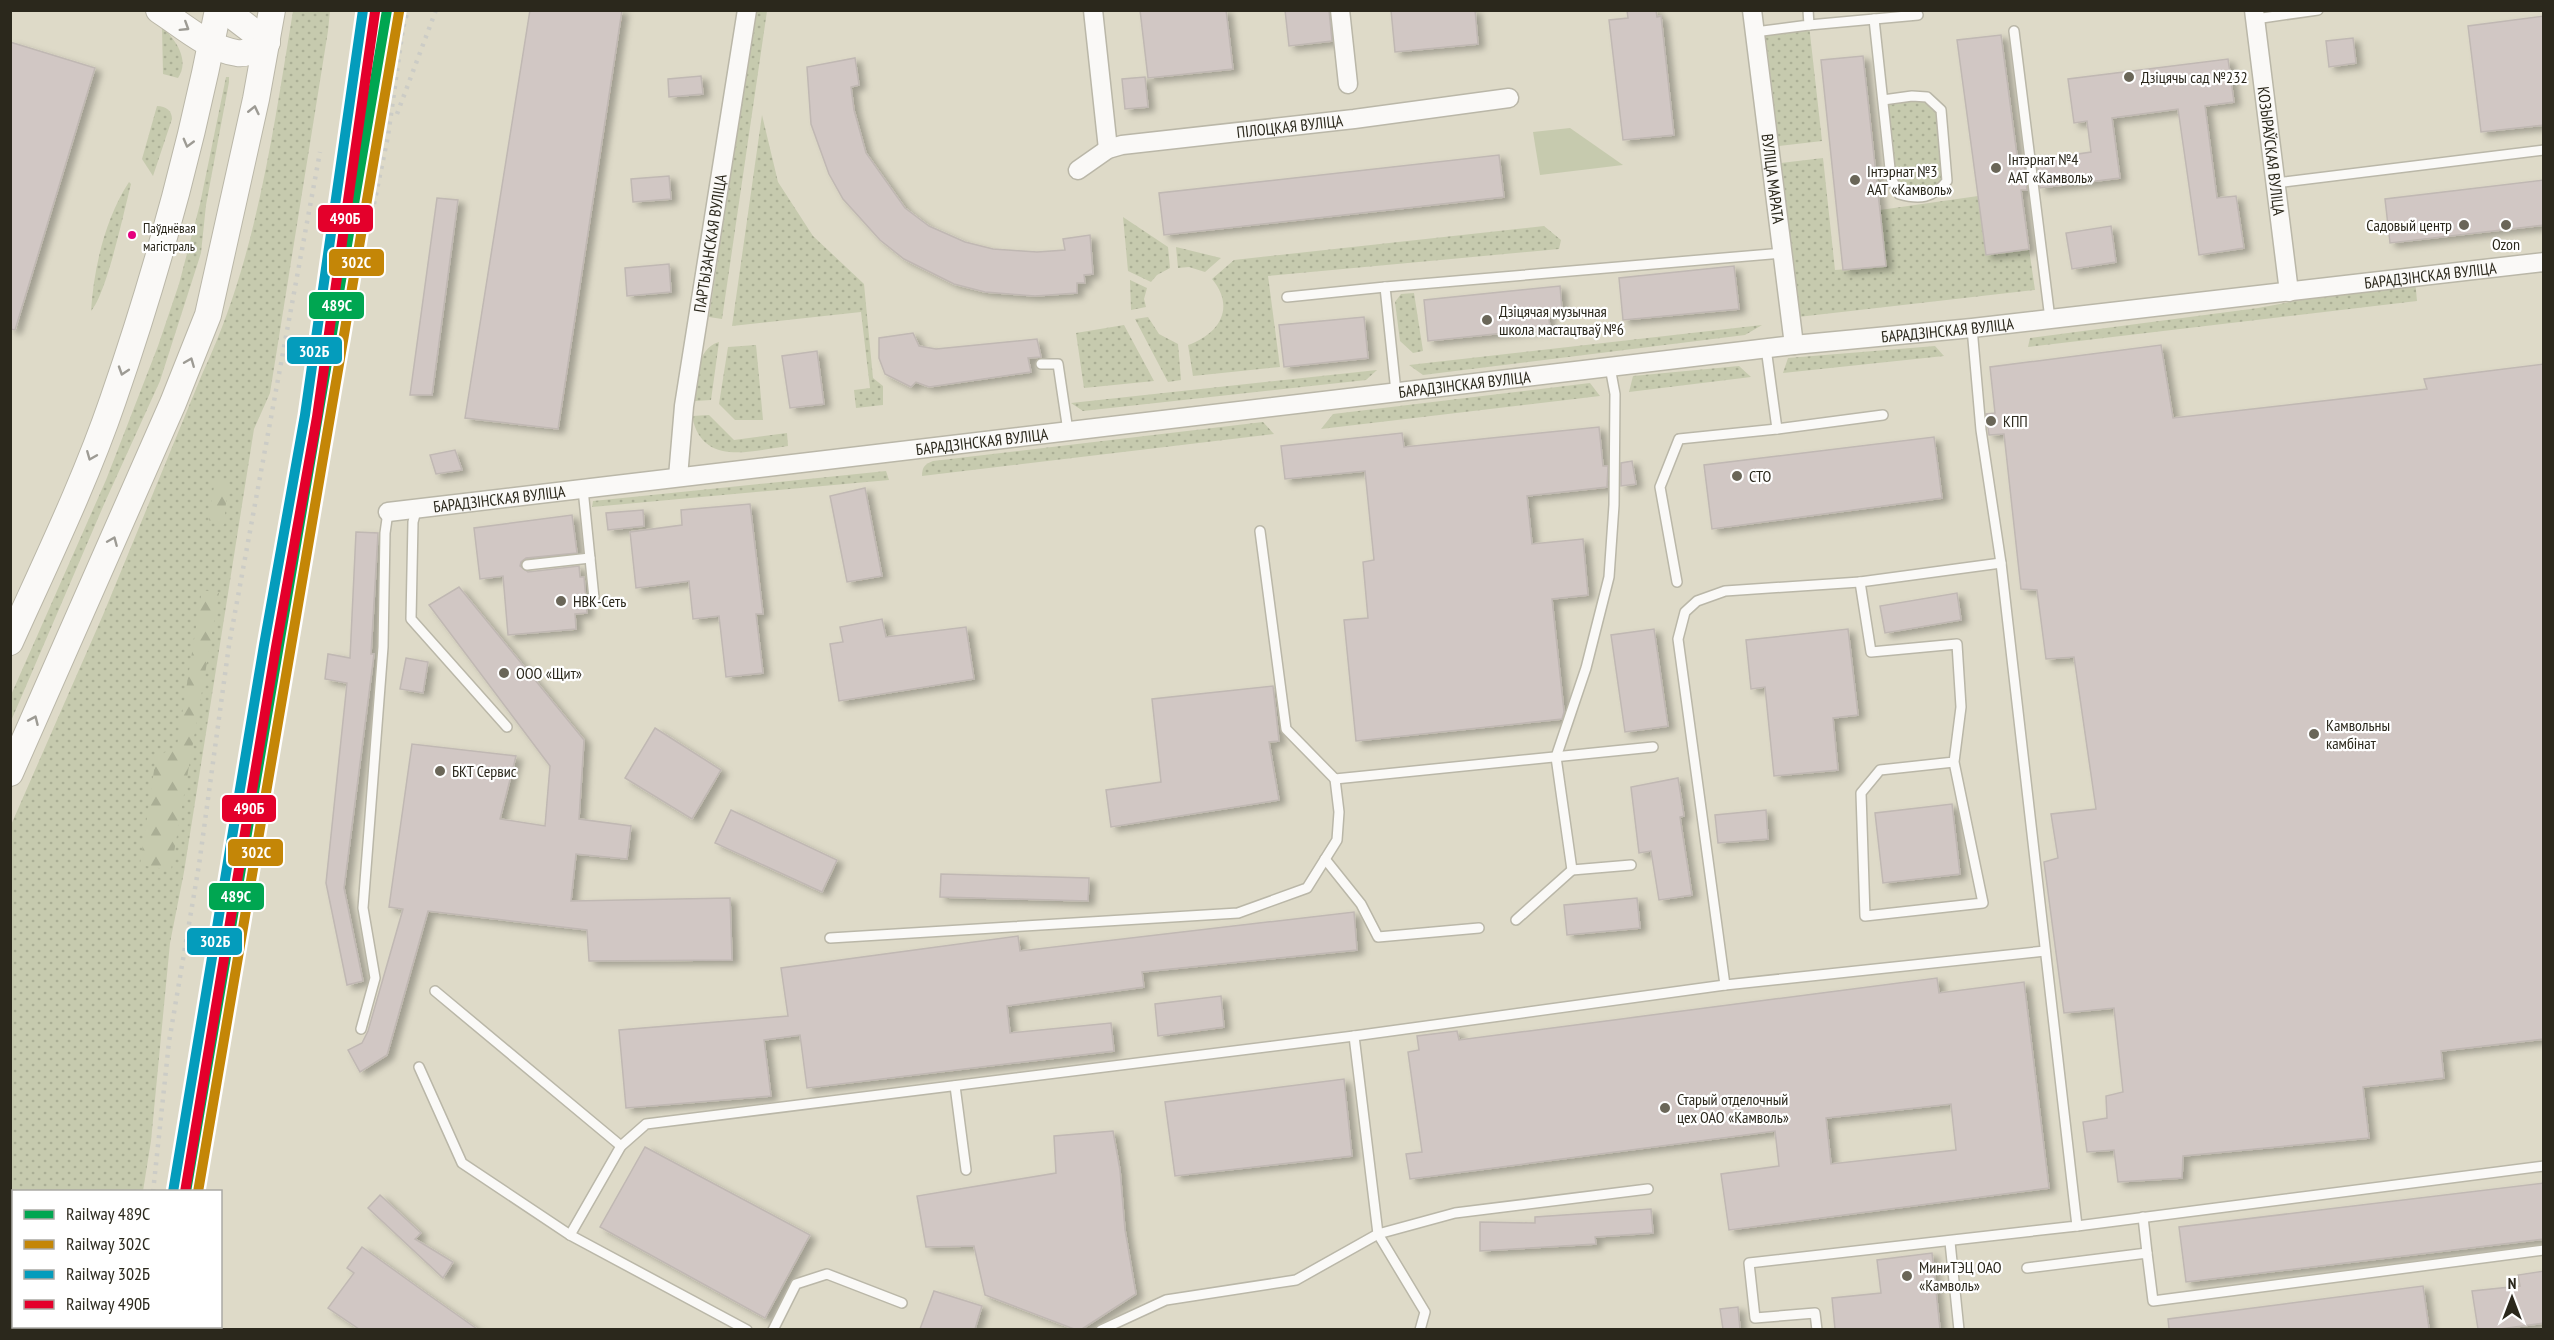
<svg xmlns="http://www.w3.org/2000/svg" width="2554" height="1340" font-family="'PT Sans Narrow',sans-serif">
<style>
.grass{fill:url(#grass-dots)}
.forest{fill:url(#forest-firs)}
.green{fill:#c6caae}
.building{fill:#d1c7c4;stroke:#c0b8b3;stroke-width:1.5;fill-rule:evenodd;filter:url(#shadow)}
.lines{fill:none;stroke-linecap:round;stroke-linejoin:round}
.lane-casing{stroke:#bab7a8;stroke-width:12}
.street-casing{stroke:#bab7a8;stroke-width:21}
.secondary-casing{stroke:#bab7a8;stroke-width:28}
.lane{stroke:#faf9f7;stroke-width:9}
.street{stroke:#faf9f7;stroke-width:18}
.secondary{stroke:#faf9f7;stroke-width:26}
.rail{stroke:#ccccc6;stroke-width:4.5;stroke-dasharray:3 6;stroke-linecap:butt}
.rail-1-casing{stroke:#fff;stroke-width:15}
.rail-2-casing{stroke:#fff;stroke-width:15}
.rail-3-casing{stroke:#fff;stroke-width:15}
.rail-4-casing{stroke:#fff;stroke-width:15}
.rail-1{stroke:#00a651;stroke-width:10}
.rail-2{stroke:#c48607;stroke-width:10}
.rail-3{stroke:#049cbc;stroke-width:10}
.rail-4{stroke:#e4002b;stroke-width:10}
.oneway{stroke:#9d9b94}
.poi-dot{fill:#6a6658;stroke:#fff;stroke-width:2}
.bus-dot{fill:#e5007d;stroke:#fff;stroke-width:2}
.labels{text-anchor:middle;stroke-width:4.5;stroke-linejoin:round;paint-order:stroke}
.bus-label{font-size:14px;fill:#2b281c;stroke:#fff;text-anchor:start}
.poi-label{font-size:16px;fill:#2b281c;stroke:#fff;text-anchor:start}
.street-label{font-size:16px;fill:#2b281c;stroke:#fff}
.line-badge{stroke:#fff;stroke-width:2}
.badge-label{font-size:16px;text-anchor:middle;font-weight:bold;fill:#fff}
</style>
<defs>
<pattern id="grass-dots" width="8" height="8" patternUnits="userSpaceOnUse" patternTransform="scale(1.5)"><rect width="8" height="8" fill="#c6caae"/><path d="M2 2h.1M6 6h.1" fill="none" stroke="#aaae95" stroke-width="1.8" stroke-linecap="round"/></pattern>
<pattern id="forest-firs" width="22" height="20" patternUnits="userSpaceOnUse" patternTransform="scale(1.5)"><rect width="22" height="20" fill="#c6caae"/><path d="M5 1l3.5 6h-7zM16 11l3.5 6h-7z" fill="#aaae95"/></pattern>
<filter id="shadow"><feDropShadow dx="6" dy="4" stdDeviation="3" flood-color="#0004"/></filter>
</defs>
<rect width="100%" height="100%" fill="#dedac8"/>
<g class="grass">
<path d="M293,11H330L328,31L270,393L254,429L184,872L170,943L151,1141L143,1191L14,1192V1326L121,1327L120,1329L11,1330V825L103,615L203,372C256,260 273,132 293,11Z"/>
<path d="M756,11H767L722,319L709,317Z"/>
<path d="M1809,25L1822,141L1779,146L1765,31Z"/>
<path d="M162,27C176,40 190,60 178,78L163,74Z"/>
<path d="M226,77H229V82L206,205L201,253L160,381L105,502L11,721V695L106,480L158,346L179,284L200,204Z"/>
<path d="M1912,101L1926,102L1936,112L1942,179C1931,193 1919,195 1902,190L1896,177L1888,104Z"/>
<path d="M157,106C166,106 172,111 172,119L153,176L142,159Z"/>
<path d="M762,115L778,182L813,236L864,284L873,378L883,386V405L856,408L854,390L870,388L861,312L732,326Z"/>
<path d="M1823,158L1835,270L1886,266L1880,210L1978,196L1986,255L2029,249L2035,290L1798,317L1781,163Z"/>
<path d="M129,182L131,184C124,211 107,293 91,311C94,267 105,219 129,182Z"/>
<path d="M1123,217L1168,247L1170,268L1157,275L1151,282L1128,271Z"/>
<path d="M1544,226L1561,240L1559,249L1268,276L1280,367L1193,376L1188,345C1219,334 1236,308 1212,279L1234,260Z"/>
<path d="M1176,247L1221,258L1205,272L1189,267L1178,268Z"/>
<path d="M2415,279L2417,301L2028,347L2030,338L2258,308Z"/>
<path d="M1130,280L1147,288L1144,299L1146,307L1131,310Z"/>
<path d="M1414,293L1423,351L1413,353L1400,341L1395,302L1401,294Z"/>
<path d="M1148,317L1159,334L1178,344L1181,380L1168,382L1135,319Z"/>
<path d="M1124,325L1154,381L1084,388L1076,333Z"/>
<path d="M1762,325L1745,335L1423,375L1409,365Z"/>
<path d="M719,342L711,400L695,401C698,380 695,349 719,342Z"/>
<path d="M756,345L763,420H735L719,404L728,347Z"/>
<path d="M1935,346L1944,356L1783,373L1788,358Z"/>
<path d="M1739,366L1751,377L1629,392L1633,376Z"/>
<path d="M1377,370L1366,380L1083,411L1071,403Z"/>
<path d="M1590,383L1600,396L1321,429L1333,414Z"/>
<path d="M709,415L734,440L787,433L788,446C750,451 702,467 692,416Z"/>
<path d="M1263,422L1274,434L922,476C922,467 925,464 933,461Z"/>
<path d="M886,471L889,480L592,507L593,501Z"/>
</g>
<g class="forest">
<path d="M215,479L228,481L224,525L209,522Z"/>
<path d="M202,590L219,593L171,870L140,865L156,757L177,746Z"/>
</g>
<path class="green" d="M1570,128L1623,165L1540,175L1533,132Z"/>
<g class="building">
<path d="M530,10H622L558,429L465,418Z"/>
<path d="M1140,10H1226L1233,69L1148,78Z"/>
<path d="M1285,10H1329L1332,41L1289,46Z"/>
<path d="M1391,10H1475L1478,44L1395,52Z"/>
<path d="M1627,10H1656L1657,17L1661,16L1674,135L1623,140L1609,20L1628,18Z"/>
<path d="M2544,16V125L2481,132L2468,26Z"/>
<path d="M2001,35L2018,163L2024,162L2027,190H2021L2029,249L1986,255L1957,40Z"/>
<path d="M2353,38L2356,63L2329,67L2326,41Z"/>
<path d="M10,42L95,68L15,330L10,329Z"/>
<path d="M1863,56L1886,266L1843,270L1821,60Z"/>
<path d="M855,58L859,85L851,87L854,110L866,153L905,208L929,226L965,242L993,249L1037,252L1065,250L1063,239L1090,235L1093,274L1084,275L1085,283H1077V293L1035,296L985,292L954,284L904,259L880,240L843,199L829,174L811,124L807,67Z"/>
<path d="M2228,59L2234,102L2205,106L2217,198L2236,196L2244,248L2199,255L2178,109L2112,118L2120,178L2040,188L2037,160L2091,152L2087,121L2074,123L2068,79Z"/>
<path d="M701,76L703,94L669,97L668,79Z"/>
<path d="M1145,77L1148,107L1125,109L1122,79Z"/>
<path d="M1499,155L1504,197L1164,235L1159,193Z"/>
<path d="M669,176L671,199L633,202L631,179Z"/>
<path d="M2544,180V225L2390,243L2385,199Z"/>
<path d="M437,198L458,200L432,395H410Z"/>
<path d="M2111,226L2116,262L2072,269L2066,233Z"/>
<path d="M669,264L671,292L627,296L625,268Z"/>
<path d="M1734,266L1739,309L1623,320L1619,278Z"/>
<path d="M1560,286L1562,310L1548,312L1550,328L1428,341L1424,300Z"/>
<path d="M1364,317L1368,358L1284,367L1279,325Z"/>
<path d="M913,333L919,346L936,349L1037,339L1041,357L1028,358L1031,372L929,387L916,382L911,387L885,374L879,358V338Z"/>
<path d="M2161,345L2173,418L2427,389L2424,379L2544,364V1039L2441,1051L2444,1078L2363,1087L2369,1138L2183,1156L2182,1178L2118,1182L2114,1150L2087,1152L2083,1122L2107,1118L2106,1096L2123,1092L2114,1008L2064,1013L2044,862L2058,858L2051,814L2096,809L2074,657L2046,659L2037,590L2021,589L2004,434L1989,435L1986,414L1995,413L1990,367Z"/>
<path d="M817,351L824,404L790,408L782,356Z"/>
<path d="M1599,427L1603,466H1608L1607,487L1527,496L1532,544L1583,539L1588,595L1552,599L1564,712L1562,719L1356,741L1344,620L1368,618L1363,562L1374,560L1365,471L1285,479L1281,446L1402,433L1404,447Z"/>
<path d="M1934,437L1942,498L1712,529L1704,465Z"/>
<path d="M455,450L462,470L436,474L430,455Z"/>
<path d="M1632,461L1636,484L1621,486V463Z"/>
<path d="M865,488L882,576L847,582L830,496Z"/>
<path d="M750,504L763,614H756L763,673L726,677L719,616L693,619L689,581L636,588L630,532L682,525L681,510Z"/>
<path d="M643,510L644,526L608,530L606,513Z"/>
<path d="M572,515L577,553L526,558L521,562L520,566L528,572L579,566L580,577H584L587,613L575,614L576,629L508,635L503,576L480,579L474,528Z"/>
<path d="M356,532L378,533L371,654H374L344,888L363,981L347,985L326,883L347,683L325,679L328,654L350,658Z"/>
<path d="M459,587L584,740L579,819L631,826L627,859L576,854L571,901L730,898L732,960L589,961L587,930L428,911L387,1055L360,1072L348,1050L362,1043L368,1031L403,909L389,907L412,744L516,756L500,819L545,826L550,766L429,605Z"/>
<path d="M1957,593L1961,620L1885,633L1880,606Z"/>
<path d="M882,619L886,637L966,627L974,679L839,701L830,644L843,642L840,627Z"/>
<path d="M1654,629L1668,726L1625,732L1611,635Z"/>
<path d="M1848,629L1858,715L1833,718L1838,770L1774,776L1765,687L1751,689L1746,640Z"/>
<path d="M406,658L428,662L423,693L400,689Z"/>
<path d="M1273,686L1279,741L1269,742L1279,800L1111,827L1106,790L1161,782L1152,699Z"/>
<path d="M655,728L721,770L692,819L625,778Z"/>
<path d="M1678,778L1684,816L1680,817L1692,895L1659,900L1651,851L1639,853L1631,787Z"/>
<path d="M1952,804L1960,874L1883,883L1875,813Z"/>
<path d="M731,810L837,860L822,892L715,843Z"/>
<path d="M1766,810L1768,839L1718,843L1715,815Z"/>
<path d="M941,874L1089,878L1088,901L940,897Z"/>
<path d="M1637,898L1640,928L1567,935L1564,905Z"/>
<path d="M1354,912L1357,950L1142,972L1144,987L1007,1006L1010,1033L1111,1023L1114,1051L807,1088L800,1035L764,1040L771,1096L626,1108L619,1030L788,1016L781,968L1018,936L1020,951Z"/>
<path d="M1937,978L1939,993L2024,982L2049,1188L1729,1230L1721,1174L1779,1166L1775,1131L1410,1179L1406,1154L1422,1152L1408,1052L1419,1050L1417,1036L1457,1031L1459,1040ZM1951,1104L1956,1150L1831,1164L1826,1118Z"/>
<path d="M1221,996L1224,1027L1158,1036L1155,1004Z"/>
<path d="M1344,1079L1352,1156L1175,1176L1165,1102Z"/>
<path d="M1113,1131L1120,1170L1125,1230L1136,1294L1082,1329H1074L985,1295L974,1246L926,1247L917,1196L1056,1173L1054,1136Z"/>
<path d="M645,1147L810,1235L765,1318L600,1227Z"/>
<path d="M2544,1183V1239L2186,1282L2179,1227Z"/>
<path d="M380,1195L421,1233L415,1239L453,1262L443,1278L368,1208Z"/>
<path d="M1651,1209L1653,1233L1595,1237L1596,1244L1480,1251V1222L1535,1223V1217Z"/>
<path d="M362,1247L426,1293L477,1329H359L328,1308L354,1273L347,1268Z"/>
<path d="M1932,1253L1940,1329H1835L1832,1298L1881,1293L1877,1260Z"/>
<path d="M2544,1271V1323L2500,1329H2478L2472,1291L2520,1286L2518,1275Z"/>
<path d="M2423,1286L2429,1329H2169L2168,1319Z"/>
<path d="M934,1291L982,1306L975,1329H920Z"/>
<path d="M1738,1307L1740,1329H1723L1720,1309Z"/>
</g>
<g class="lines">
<g class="lane-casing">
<g id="lane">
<path d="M1874,19L1891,178L1899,194C1920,200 1933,198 1947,181L1941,110L1927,97L1912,96L1883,100"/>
<path d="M2255,19L2318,10"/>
<path d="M1809,25L1918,15"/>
<path d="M2014,31L2050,319"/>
<path d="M1755,32L1809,25L1808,10"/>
<path d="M2276,183L2544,150"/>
<path d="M1287,297L1385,287"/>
<path d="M1766,348L1777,429L1883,415"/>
<path d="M1041,364H1058L1068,431"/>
<path d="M1610,367L1615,394L1614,505L1609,577L1586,668L1556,757L1572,870L1631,865"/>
<path d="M1396,392L1385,287L1782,253"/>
<path d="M583,489L594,598"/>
<path d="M417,507L413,522L411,619L507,727"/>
<path d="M1260,531L1286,729L1335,779L1653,747"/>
<path d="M527,565L590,558"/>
<path d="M1677,582L1660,487L1679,439L1777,429"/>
<path d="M1954,762L1880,770L1861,793L1865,916L1983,903L1954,762L1961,707L1957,644L1871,652L1860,582L2001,563"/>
<path d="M1325,859L1361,904L1378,937L1479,928"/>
<path d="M1516,920L1572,870"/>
<path d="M830,938L1238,913L1307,888L1337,840L1339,812L1335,779"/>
<path d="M1725,985L1678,639L1685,612L1697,601L1725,591L1860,582"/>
<path d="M435,991L621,1146"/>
<path d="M361,1029L375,978L363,908L383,647L385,533L388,512"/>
<path d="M419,1067L462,1163L570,1235L747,1330"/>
<path d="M955,1086L966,1170"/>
<path d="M2143,1217L2147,1253"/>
<path d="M2077,1226L2544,1166"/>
<path d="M570,1235L621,1146L646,1124L1354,1036"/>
<path d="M1950,1242L1959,1330"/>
<path d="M2027,1268L2147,1253L2153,1301L2544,1250"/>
<path d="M773,1330L796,1284L827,1274L902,1303"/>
<path d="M1101,1330L1166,1300L1296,1280L1378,1234L1455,1213L1648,1189"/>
<path d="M1420,1330L1425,1312L1378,1234L1354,1036L1725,985L2045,951"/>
<path d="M1817,1330L1815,1313L1755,1318L1749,1263L2077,1226L2001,563L1981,430L1972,328"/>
</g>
</g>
<g class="street-casing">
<g id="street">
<path d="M1093,10L1108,149"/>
<path d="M1340,10L1348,84"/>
<path id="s1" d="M1752,10L1794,345"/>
<path id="s2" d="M2254,10L2289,292"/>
<path id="s3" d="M1078,170L1108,149L1122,145L1354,119L1509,98"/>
<path id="s4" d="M678,477L684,406L747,10"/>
<path id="s5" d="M388,512L1794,345L1972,328L2544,262"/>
</g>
</g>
<g class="secondary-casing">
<g id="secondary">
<path d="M159,10C182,25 209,49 237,53C248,55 258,47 267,42"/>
<path d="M225,10L267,42"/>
<path d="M10,642C46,562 85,482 113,400C156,276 193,139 218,10"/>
<path d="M10,773L173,403L208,315L256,99L272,10"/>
</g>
</g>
<use href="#lane" class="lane"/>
<use href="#street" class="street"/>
<use href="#secondary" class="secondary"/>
<g class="rail">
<path d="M397,114L436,10"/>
<path d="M374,204L388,136L403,28L408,10"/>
<path d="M153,1192L169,1042L199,865L229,645L320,152"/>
<path d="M132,1330V1326"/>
</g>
<g class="rail-1-casing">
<path id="rail-1" d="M186,1192L387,10"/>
</g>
<g class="rail-2-casing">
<path id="rail-2" d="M198,1192L399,12"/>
</g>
<g class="rail-3-casing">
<path id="rail-3" d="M173,1192L264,645L305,415L363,10"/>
</g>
<g class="rail-4-casing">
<path id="rail-4" d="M185,1192L276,647L317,417L375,12"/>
</g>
<use href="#rail-1" class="rail-1"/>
<use href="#rail-2" class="rail-2"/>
<use href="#rail-3" class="rail-3"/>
<use href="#rail-4" class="rail-4"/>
</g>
<defs><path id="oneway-chevron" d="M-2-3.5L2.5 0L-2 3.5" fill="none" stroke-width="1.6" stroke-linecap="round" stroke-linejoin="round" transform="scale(1.5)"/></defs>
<g class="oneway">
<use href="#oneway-chevron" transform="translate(185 27) rotate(32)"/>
<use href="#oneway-chevron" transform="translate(254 110) rotate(-77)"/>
<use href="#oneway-chevron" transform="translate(188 143) rotate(105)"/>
<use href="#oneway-chevron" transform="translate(190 362) rotate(-68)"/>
<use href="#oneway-chevron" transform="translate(123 371) rotate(108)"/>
<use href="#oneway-chevron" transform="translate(91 456) rotate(112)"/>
<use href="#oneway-chevron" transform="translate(113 541) rotate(-67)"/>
<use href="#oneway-chevron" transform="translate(34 720) rotate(-66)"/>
</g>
<g class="poi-dot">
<circle cx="2129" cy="77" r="6"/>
<circle cx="1996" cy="168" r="6"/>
<circle cx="1855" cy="180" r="6"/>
<circle cx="2464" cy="225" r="6"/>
<circle cx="2506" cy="225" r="6"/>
<circle cx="1487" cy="320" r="6"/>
<circle cx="1991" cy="421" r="6"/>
<circle cx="1737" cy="476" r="6"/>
<circle cx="561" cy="601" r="6"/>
<circle cx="504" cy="673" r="6"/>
<circle cx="2314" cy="734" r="6"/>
<circle cx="440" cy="771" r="6"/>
<circle cx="1665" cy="1108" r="6"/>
<circle cx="1907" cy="1276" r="6"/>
</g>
<circle class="bus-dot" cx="132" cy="235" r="5"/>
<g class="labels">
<g class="bus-label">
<text x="143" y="233">Паўднёвая<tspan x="143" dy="18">магістраль</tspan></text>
</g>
<g class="poi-label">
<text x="2141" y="83">Дзіцячы сад №232</text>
<text x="2008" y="165">Інтэрнат №4<tspan x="2008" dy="18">ААТ «Камволь»</tspan></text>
<text x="1867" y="177">Інтэрнат №3<tspan x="1867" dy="18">ААТ «Камволь»</tspan></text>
<text x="2452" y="231" text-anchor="end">Садовый центр</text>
<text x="2506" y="250" text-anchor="middle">Ozon</text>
<text x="1499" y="317">Дзіцячая музычная<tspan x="1499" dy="18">школа мастацтваў №6</tspan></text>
<text x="2003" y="427">КПП</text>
<text x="1749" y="482">СТО</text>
<text x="573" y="607">НВК-Сеть</text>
<text x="516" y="679">ООО «Щит»</text>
<text x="2326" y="731">Камвольны<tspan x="2326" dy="18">камбінат</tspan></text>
<text x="452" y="777">БКТ Сервис</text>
<text x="1677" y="1105">Старый отделочный<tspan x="1677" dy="18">цех ОАО «Камволь»</tspan></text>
<text x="1919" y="1273">МиниТЭЦ ОАО<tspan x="1919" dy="18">«Камволь»</tspan></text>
</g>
<g class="street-label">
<text dy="6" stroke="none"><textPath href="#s3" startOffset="220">ПІЛОЦКАЯ ВУЛІЦА</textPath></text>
<text dy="6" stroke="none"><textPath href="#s2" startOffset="142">КОЗЫРАЎСКАЯ ВУЛІЦА</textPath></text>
<text dy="6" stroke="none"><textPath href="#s1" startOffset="170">ВУЛІЦА МАРАТА</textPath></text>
<text dy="6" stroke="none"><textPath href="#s4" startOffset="236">ПАРТЫЗАНСКАЯ ВУЛІЦА</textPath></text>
<text dy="6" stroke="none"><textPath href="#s5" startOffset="2056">БАРАДЗІНСКАЯ ВУЛІЦА</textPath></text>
<text dy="6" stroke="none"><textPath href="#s5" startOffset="1570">БАРАДЗІНСКАЯ ВУЛІЦА</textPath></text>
<text dy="6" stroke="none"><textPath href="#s5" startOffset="1084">БАРАДЗІНСКАЯ ВУЛІЦА</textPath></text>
<text dy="6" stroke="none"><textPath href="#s5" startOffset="598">БАРАДЗІНСКАЯ ВУЛІЦА</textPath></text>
<text dy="6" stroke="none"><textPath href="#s5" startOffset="112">БАРАДЗІНСКАЯ ВУЛІЦА</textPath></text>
</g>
</g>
<g class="line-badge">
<rect x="317" y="204" width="57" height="29" rx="6" fill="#e4002b"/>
<rect x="328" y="248" width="57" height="29" rx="6" fill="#c48607"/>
<rect x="308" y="291" width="57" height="29" rx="6" fill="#00a651"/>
<rect x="286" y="336" width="57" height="29" rx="6" fill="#049cbc"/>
<rect x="221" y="794" width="56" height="29" rx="6" fill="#e4002b"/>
<rect x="227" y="838" width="57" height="29" rx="6" fill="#c48607"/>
<rect x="208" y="882" width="57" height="29" rx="6" fill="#00a651"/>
<rect x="186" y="927" width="57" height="29" rx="6" fill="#049cbc"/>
</g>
<g class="badge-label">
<text x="345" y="224">490Б</text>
<text x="356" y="268">302С</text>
<text x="337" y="311">489С</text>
<text x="314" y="357">302Б</text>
<text x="249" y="814">490Б</text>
<text x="256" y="858">302С</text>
<text x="236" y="902">489С</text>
<text x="215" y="947">302Б</text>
</g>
<rect width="2554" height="1340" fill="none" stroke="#2b281c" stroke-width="24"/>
<rect x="12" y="1190" width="210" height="138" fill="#ffffff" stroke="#aaa9a4" stroke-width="1.5"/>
<rect x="24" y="1210" width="30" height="9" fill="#00a651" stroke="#aaa9a4" stroke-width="1.5"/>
<text x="66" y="1220" font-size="18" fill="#2b281c">Railway 489С</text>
<rect x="24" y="1240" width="30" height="9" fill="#c48607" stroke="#aaa9a4" stroke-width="1.5"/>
<text x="66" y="1250" font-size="18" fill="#2b281c">Railway 302С</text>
<rect x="24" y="1270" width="30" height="9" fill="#049cbc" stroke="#aaa9a4" stroke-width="1.5"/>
<text x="66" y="1280" font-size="18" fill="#2b281c">Railway 302Б</text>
<rect x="24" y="1300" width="30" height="9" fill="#e4002b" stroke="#aaa9a4" stroke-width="1.5"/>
<text x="66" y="1310" font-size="18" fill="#2b281c">Railway 490Б</text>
<g transform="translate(2512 1298)" stroke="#ffffff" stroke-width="4.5" paint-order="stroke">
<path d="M0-4.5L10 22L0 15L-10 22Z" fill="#2b281c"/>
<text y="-9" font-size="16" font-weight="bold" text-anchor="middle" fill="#2b281c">N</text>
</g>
</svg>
